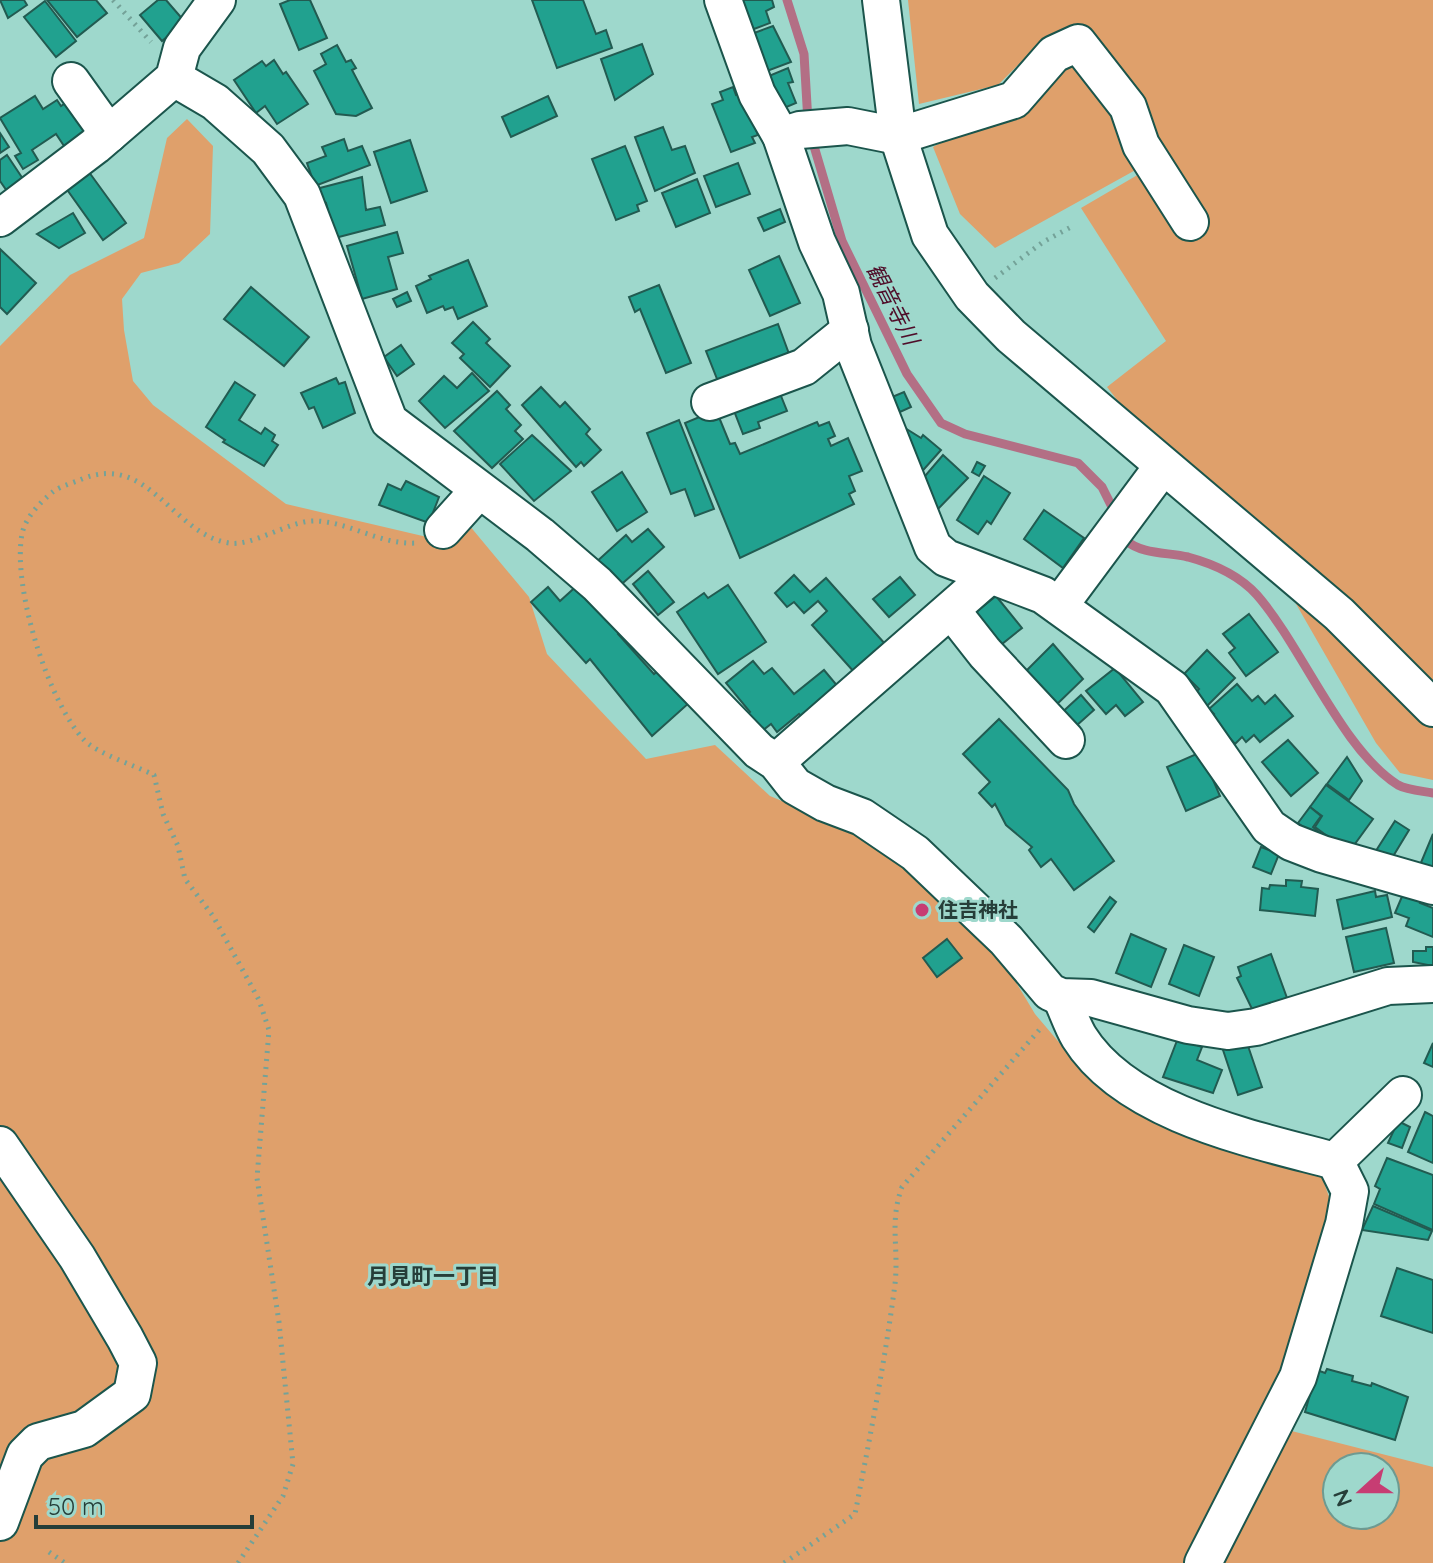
<svg xmlns="http://www.w3.org/2000/svg" width="1433" height="1563" font-family="Quicksand,'Noto Sans JP',sans-serif">
<style>
.green{fill:#dfa06b;fill-rule:evenodd}
.lines{fill:none;stroke-linecap:round;stroke-linejoin:round}
.stream{stroke:#b36f85;stroke-width:9}
.building{fill:#21a18f;stroke:#225b51;stroke-width:2}
.minor-casing{stroke:#1b554c;stroke-width:40}
.path{stroke:#74a298;stroke-width:5;stroke-dasharray:2 6;stroke-linecap:butt}
.minor{stroke:#fff;stroke-width:36}
.poi-dot{fill:#c73d73;stroke:#9ed8cc;stroke-width:3}
.labels{text-anchor:middle;stroke-width:6;stroke-linejoin:round;paint-order:stroke}
.poi-label{font-size:20px;font-weight:bold;fill:#263e39;stroke:#9ed8cc;text-anchor:start}
.water-label{font-size:22px;font-style:italic;fill:#4f0d29;stroke:#9ed8cc}
.neighbourhood-label{font-size:22px;font-weight:bold;fill:#263e39;stroke:#9ed8cc}
</style>
<rect width="100%" height="100%" fill="#9ed8cc"/>
<g class="green">
<path d="M908,0H1433V780L1400,773L1376,743L1288,590L1230,544L1107,387L1166,341L1081,208L1146,170L1066,32L1039,44L998,85L919,104Z"/>
<path d="M1078,43L1150,162L995,248L960,214L933,147L1014,100Z"/>
<path d="M187,119L213,146L210,234L179,263L141,273L122,299L124,330L133,381L153,405L286,504L427,537L469,525L529,597L547,654L646,759L715,745L770,796L865,836L943,891L995,947L1035,1014L1085,1073L1115,1101L1143,1116L1320,1172L1331,1202L1264,1424L1433,1467V1563H0V346L70,275L144,238L167,138ZM1337,1467H1385V1515H1337Z"/>
</g>
<g class="lines">
<g class="stream">
<path d="M787,0L804,54L808,122"/>
<path d="M811,136L842,241L907,374L941,423L965,434L1078,463L1102,487L1112,507"/>
<path d="M1125,540C1143,555 1167,552 1188,557C1214,564 1239,575 1257,595C1303,648 1342,750 1398,785C1407,790 1422,791 1433,793"/>
</g>
</g>
<g class="building">
<path d="M0,0H24L27,5L8,18Z"/>
<path d="M47,0H96L107,13L77,37Z"/>
<path d="M158,0H166L185,22L162,41L140,15Z"/>
<path d="M290,0H310L327,38L299,50L280,4Z"/>
<path d="M532,0H583L596,34L606,30L612,48L557,68Z"/>
<path d="M732,0H772L774,7L766,11L770,23L754,29Z"/>
<path d="M45,1L76,41L56,57L24,17Z"/>
<path d="M773,26L791,62L767,71L754,33Z"/>
<path d="M642,44L653,74L615,100L601,59Z"/>
<path d="M337,45L346,62L351,60L356,68L352,70L372,108L356,116L336,114L314,71L326,64L321,54Z"/>
<path d="M274,60L283,74L286,72L308,104L277,124L265,106L256,113L234,80L262,61L266,66Z"/>
<path d="M788,68L793,82L788,83L796,103L777,111L764,78Z"/>
<path d="M733,87L736,95L742,93L758,135L752,137L755,143L731,152L712,104L723,100L720,92Z"/>
<path d="M35,96L43,109L57,100L61,106L73,98L94,131L66,149L56,134L32,150L38,160L23,169L15,156L21,153L0,118Z"/>
<path d="M548,96L557,116L511,137L502,117Z"/>
<path d="M663,127L672,150L685,146L695,173L655,191L635,137Z"/>
<path d="M0,133L9,147L0,153Z"/>
<path d="M344,139L348,151L362,146L370,165L315,186L307,163L326,156L322,147Z"/>
<path d="M410,140L427,191L391,203L374,152Z"/>
<path d="M625,146L647,201L637,205L639,211L616,220L592,159Z"/>
<path d="M7,155L25,182L9,194L0,181V160Z"/>
<path d="M738,163L750,194L716,207L704,176Z"/>
<path d="M86,168L126,223L103,240L63,184Z"/>
<path d="M362,177L366,210L380,207L385,225L335,238L326,203L320,204L316,189Z"/>
<path d="M697,179L710,213L676,227L662,193Z"/>
<path d="M780,209L785,222L764,231L758,218Z"/>
<path d="M73,213L85,233L59,248L37,234Z"/>
<path d="M397,232L403,253L388,257L397,289L362,299L347,246Z"/>
<path d="M0,249L36,283L7,314L0,307Z"/>
<path d="M779,256L800,303L770,316L749,270Z"/>
<path d="M468,260L487,306L458,319L453,307L445,310L443,306L427,313L416,286L431,279L429,276Z"/>
<path d="M659,285L691,363L666,373L640,309L635,312L629,297Z"/>
<path d="M251,287L309,337L284,366L224,319Z"/>
<path d="M407,292L411,301L397,307L393,299Z"/>
<path d="M473,322L490,339L486,343L510,366L490,387L460,358L464,354L452,343Z"/>
<path d="M778,324L792,362L721,389L706,351Z"/>
<path d="M401,345L414,364L397,376L384,357Z"/>
<path d="M472,373L489,391L445,428L419,401L444,376L457,388Z"/>
<path d="M336,378L339,384L345,382L355,413L323,428L314,407L309,409L301,393Z"/>
<path d="M235,382L255,395L239,420L261,434L265,428L275,435L272,441L278,445L264,466L223,442L225,440L206,427Z"/>
<path d="M777,386L787,411L758,422L760,428L743,434L731,403Z"/>
<path d="M541,387L560,407L565,402L590,429L586,434L601,450L584,466L581,462L576,467L522,405Z"/>
<path d="M497,391L510,405L506,409L521,425L515,431L523,439L492,468L454,431Z"/>
<path d="M904,392L911,407L900,412L892,397Z"/>
<path d="M716,410L730,444L735,443L740,454L817,422L819,426L829,422L835,436L828,439L831,446L848,438L862,471L849,476L855,491L849,494L854,504L740,558L685,423Z"/>
<path d="M679,420L714,509L695,516L685,489L671,494L647,433Z"/>
<path d="M905,428L921,438L923,435L941,450L918,476L899,435Z"/>
<path d="M532,435L571,471L534,501L500,464Z"/>
<path d="M943,455L968,478L938,509L920,493L919,483Z"/>
<path d="M977,462L985,466L979,476L972,472Z"/>
<path d="M622,472L647,512L617,531L592,492Z"/>
<path d="M984,476L1010,493L991,524L987,521L978,534L957,520Z"/>
<path d="M406,481L439,497L429,523L379,505L388,484L401,490Z"/>
<path d="M1044,510L1084,538L1063,568L1024,539Z"/>
<path d="M648,529L664,547L616,589L594,564L626,535L632,542Z"/>
<path d="M648,571L674,602L658,615L633,584Z"/>
<path d="M794,575L810,592L826,578L886,645L855,673L812,625L827,611L818,601L804,613L794,602L787,607L775,593Z"/>
<path d="M900,577L915,595L889,617L873,599Z"/>
<path d="M581,582L621,631L618,634L654,674L660,669L690,702L652,736L590,659L586,663L531,602L548,587L560,601Z"/>
<path d="M728,585L766,642L718,674L677,612L704,593L708,598Z"/>
<path d="M996,596L1022,628L997,648L970,617Z"/>
<path d="M1249,614L1278,652L1246,676L1229,653L1235,648L1223,634Z"/>
<path d="M1053,644L1083,679L1053,708L1021,676Z"/>
<path d="M1207,650L1235,678L1206,707L1194,694L1199,689L1184,674Z"/>
<path d="M753,661L764,674L772,668L794,694L824,670L840,689L803,719L799,714L777,732L771,724L762,731L742,719L750,712L726,683Z"/>
<path d="M1115,668L1143,702L1125,716L1116,705L1106,714L1086,691Z"/>
<path d="M1237,684L1252,701L1258,696L1265,704L1275,695L1293,716L1260,742L1254,735L1246,742L1242,737L1235,744L1211,717L1214,714L1209,709Z"/>
<path d="M1081,695L1094,710L1076,726L1057,717Z"/>
<path d="M999,719L1068,790L1074,804L1114,861L1074,890L1051,859L1041,867L1029,850L1032,847L1006,825L995,804L992,807L979,793L990,782L963,754Z"/>
<path d="M1288,740L1318,773L1291,796L1262,762Z"/>
<path d="M1201,752L1220,796L1186,811L1167,767Z"/>
<path d="M1347,757L1362,781L1349,800L1327,784Z"/>
<path d="M1326,785L1373,819L1349,852L1315,827L1322,816L1310,807Z"/>
<path d="M1310,807L1321,816L1313,827L1327,839L1323,843L1298,823Z"/>
<path d="M1395,821L1409,830L1389,863L1372,857Z"/>
<path d="M1433,834V870L1420,865Z"/>
<path d="M1261,847L1279,854L1271,874L1253,867Z"/>
<path d="M1286,880L1302,881L1301,887L1318,889L1315,916L1260,910L1262,888L1269,889L1270,885L1286,886Z"/>
<path d="M1406,887L1424,895L1420,903L1433,908V937L1406,926L1409,918L1395,913Z"/>
<path d="M1375,891L1376,897L1387,895L1392,917L1343,929L1337,900Z"/>
<path d="M1110,897L1116,902L1094,932L1088,927Z"/>
<path d="M1386,928L1394,963L1354,972L1346,937Z"/>
<path d="M1131,934L1166,949L1151,987L1116,973Z"/>
<path d="M947,939L962,958L937,977L923,958Z"/>
<path d="M1184,945L1214,957L1199,996L1169,984Z"/>
<path d="M1426,947H1433V966L1413,962V951H1426Z"/>
<path d="M1271,954L1287,998L1253,1011L1237,978L1241,976L1238,967Z"/>
<path d="M1178,1038L1202,1047L1197,1060L1222,1070L1213,1093L1163,1077Z"/>
<path d="M1247,1043L1262,1087L1238,1095L1221,1044Z"/>
<path d="M1433,1043V1067L1424,1063Z"/>
<path d="M1425,1112L1433,1116V1163L1408,1152Z"/>
<path d="M1398,1121L1410,1127L1402,1148L1388,1143Z"/>
<path d="M1387,1158L1433,1175V1230L1374,1204L1380,1189L1375,1186Z"/>
<path d="M1373,1206L1432,1231L1428,1240L1362,1230Z"/>
<path d="M1397,1268L1433,1280V1333L1381,1316Z"/>
<path d="M1327,1369L1353,1376L1352,1381L1371,1386L1372,1383L1408,1397L1395,1440L1305,1412L1317,1370L1325,1373Z"/>
</g>
<g class="lines">
<g class="minor-casing">
<g id="minor">
<path d="M723,0L757,94L781,136L817,242L841,293L853,346L933,547L946,558L1043,595L1172,688L1269,827L1291,842L1322,854L1433,886"/>
<path d="M881,0L898,136L930,235L972,296L1011,336L1339,614L1433,708"/>
<path d="M174,78L215,102L268,149L302,195L389,421L540,535L597,584L759,751L776,762L795,786L825,803L862,817L915,853L1006,940L1050,992L1061,997L1091,998L1188,1025L1228,1031L1256,1027L1388,986L1433,984"/>
<path d="M71,81L109,134"/>
<path d="M781,136L800,130L848,126L898,136L1014,100L1054,54L1078,43L1128,107L1141,145L1190,222"/>
<path d="M0,218L95,146L174,78L182,48L217,0"/>
<path d="M710,402L804,367L850,330"/>
<path d="M443,530L478,491"/>
<path d="M1059,606L1163,466"/>
<path d="M952,611L985,653L1066,740"/>
<path d="M776,762L989,576"/>
<path d="M1061,997C1067,1010 1072,1025 1079,1037C1127,1114 1253,1139 1335,1161L1350,1191L1344,1224L1298,1377L1203,1563"/>
<path d="M0,1145L77,1257L125,1338L138,1363L132,1394L84,1429L38,1442L25,1455L0,1522"/>
<path d="M1335,1161L1403,1095"/>
</g>
</g>
<g class="path">
<path d="M113,0L151,42"/>
<path d="M995,278L1043,242L1071,227"/>
<path d="M49,1552L65,1563"/>
<path d="M238,1563L283,1496L293,1464L279,1322L257,1178L269,1030L259,1000L213,916L185,879L178,846L163,814L154,775C136,766 96,753 84,740C48,701 12,587 22,534C25,518 41,501 54,491C61,486 73,483 82,479C149,452 172,534 229,543C253,547 291,519 317,521C352,523 380,545 417,543"/>
<path d="M784,1563L855,1514C870,1437 885,1361 895,1284C899,1247 889,1222 902,1187L1041,1028"/>
</g>
<use href="#minor" class="minor"/>
</g>
<circle class="poi-dot" cx="922" cy="910" r="8"/>
<g class="labels">
<g class="poi-label">
<text x="938" y="917">住吉神社</text>
</g>
<g class="water-label">
<text transform="translate(893 304) rotate(63)" y="8">観音寺川</text>
</g>
<g class="neighbourhood-label">
<text x="433" y="1284">月見町一丁目</text>
</g>
</g>
<g transform="translate(1361 1491) rotate(249)"><circle r="38" fill="#9ed8cc" stroke="#6e9a91" stroke-width="2"/>
<path d="M0-6L14 30L0 20L-14 30Z" fill="#c73d73"/>
<text y="-12" font-size="22" font-weight="bold" text-anchor="middle" fill="#263e39">N</text>
</g>
<path d="M36 1515v12h216v-12" fill="none" stroke="#263e39" stroke-width="4"/>
<text x="48" y="1515" font-size="24" fill="#263e39" stroke="#9ed8cc" stroke-width="6" paint-order="stroke">50 m</text>
</svg>
